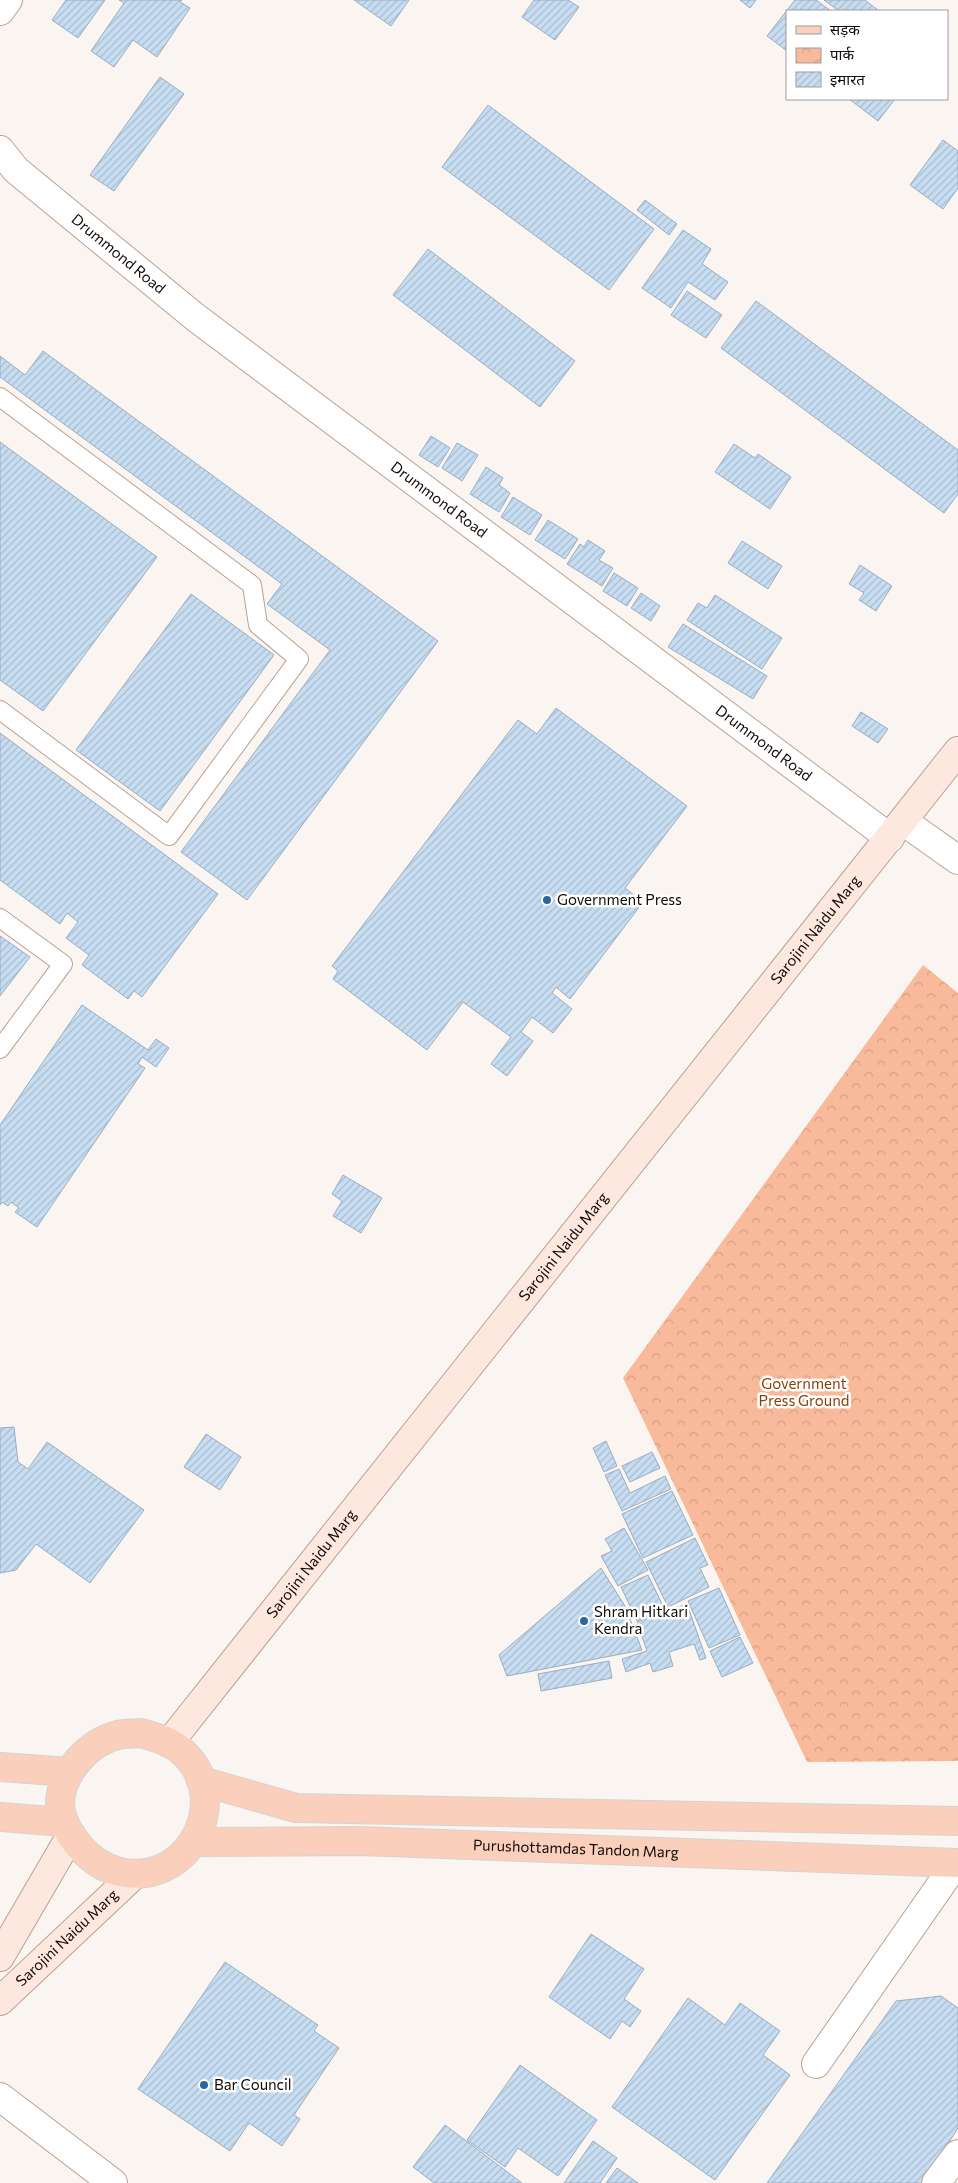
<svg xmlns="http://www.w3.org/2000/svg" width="958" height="2183" font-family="Commissioner,'Noto Sans Devanagari',sans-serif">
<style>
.park{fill:url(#park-crowns)}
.building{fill:url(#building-hatch);stroke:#99adc2}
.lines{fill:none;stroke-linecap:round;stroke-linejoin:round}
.service-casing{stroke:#bca093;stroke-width:20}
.minor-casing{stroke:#bca093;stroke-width:30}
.tertiary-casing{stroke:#bca093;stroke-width:30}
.secondary-casing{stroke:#bca093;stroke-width:30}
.primary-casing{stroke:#d5d3d2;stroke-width:30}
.service{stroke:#fff;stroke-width:18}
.minor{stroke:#fff;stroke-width:28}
.tertiary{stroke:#fff;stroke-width:28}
.secondary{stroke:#fce8de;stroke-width:28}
.primary{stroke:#fad0bc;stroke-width:28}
.poi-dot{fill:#2b679e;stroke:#fff;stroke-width:2}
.labels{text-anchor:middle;stroke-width:5;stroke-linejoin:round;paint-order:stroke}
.street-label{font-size:15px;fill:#130a06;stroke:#fff}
.poi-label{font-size:15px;fill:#130a06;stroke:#fff;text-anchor:start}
.park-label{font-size:15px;fill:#8d3c05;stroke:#fff}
</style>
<defs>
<pattern id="park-crowns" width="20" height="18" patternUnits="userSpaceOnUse" patternTransform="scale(1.25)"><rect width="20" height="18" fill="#f9ba9b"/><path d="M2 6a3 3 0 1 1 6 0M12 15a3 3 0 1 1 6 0" fill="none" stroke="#d59f84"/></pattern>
<pattern id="building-hatch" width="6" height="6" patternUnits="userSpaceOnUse" patternTransform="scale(1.25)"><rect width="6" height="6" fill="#c7ddf2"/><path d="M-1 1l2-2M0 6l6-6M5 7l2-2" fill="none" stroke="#aabcce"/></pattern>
</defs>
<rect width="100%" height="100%" fill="#fbf5f2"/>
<path class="park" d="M923,965L958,993V1761L807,1762L623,1378Z"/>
<g class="building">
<path d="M66,0H105L78,38L52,20Z"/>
<path d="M119,0H182L180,2L190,8L157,57L133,40L114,67L91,51L124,3Z"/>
<path d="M354,0H409L391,26Z"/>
<path d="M534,0H568L579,7L555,40L522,17Z"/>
<path d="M740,0H756L750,8Z"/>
<path d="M795,0H816L831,11H787V51L767,36Z"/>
<path d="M824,0H865L879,11H839Z"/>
<path d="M160,77L184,94L114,191L90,175Z"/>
<path d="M849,99H895L878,121Z"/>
<path d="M488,105L654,229L609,290L442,167Z"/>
<path d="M943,140L958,151V188L943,209L910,185Z"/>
<path d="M645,200L677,224L669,235L637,210Z"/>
<path d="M683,230L711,249L702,264L728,282L715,300L688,282L671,308L642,288Z"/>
<path d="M428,249L575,361L540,407L393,295Z"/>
<path d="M687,291L722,315L706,338L671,315Z"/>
<path d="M756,301L958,450V494L944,513L721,348Z"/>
<path d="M43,351L438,641L247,900L181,852L330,650L267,604L282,584L0,377V356L25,375Z"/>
<path d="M431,436L450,448L438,467L419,455Z"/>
<path d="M0,442L157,557L43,711L0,680Z"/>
<path d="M457,443L478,455L462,481L442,468Z"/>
<path d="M734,444L755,458L758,454L791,477L770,509L715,472Z"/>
<path d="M486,467L503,478L499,485L510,493L499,512L470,494Z"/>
<path d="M513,497L542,515L530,535L501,517Z"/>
<path d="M548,520L578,539L565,559L535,540Z"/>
<path d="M588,540L605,551L599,560L613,568L602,586L567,564L580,544L584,547Z"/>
<path d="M742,541L782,566L768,589L728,563Z"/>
<path d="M860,565L892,586L876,611L859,600L864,593L849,584Z"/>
<path d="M614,573L638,588L627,606L603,591Z"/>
<path d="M641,593L660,606L651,621L631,608Z"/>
<path d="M191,594L274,655L160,811L76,750Z"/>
<path d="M715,595L782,638L762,669L687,620L698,603L707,608Z"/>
<path d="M683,624L767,676L753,699L668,647Z"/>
<path d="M556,708L687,806L625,888L643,902L570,999L556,987L552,993L572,1009L553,1033L532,1017L521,1032L533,1041L507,1076L491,1064L511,1037L463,1002L427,1050L333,979L338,971L332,966L518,720L537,734Z"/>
<path d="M861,712L888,729L878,743L852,726Z"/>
<path d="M0,733L218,894L142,997L134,991L128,999L82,965L89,955L66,938L78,922L67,913L60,924L0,880Z"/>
<path d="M0,936L30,957L0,996Z"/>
<path d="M82,1005L148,1050L156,1039L169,1048L156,1067L142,1057L138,1064L145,1068L37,1227L15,1212L19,1208L11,1202L8,1206L2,1202L0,1205V1125Z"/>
<path d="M343,1175L382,1198L361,1233L333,1216L342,1201L332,1194Z"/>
<path d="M14,1427L18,1462L28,1469L47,1442L144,1510L90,1583L36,1544L16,1570L0,1573V1428Z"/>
<path d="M206,1434L241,1457L220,1490L184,1467Z"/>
<path d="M606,1441L617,1466L604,1472L593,1448Z"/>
<path d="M652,1452L660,1468L630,1482L622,1466Z"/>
<path d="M619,1469L630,1493L665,1476L671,1489L622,1511L605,1475Z"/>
<path d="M672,1491L693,1535L643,1558L622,1514Z"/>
<path d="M624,1528L648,1570L618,1586L601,1556L612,1551L605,1539Z"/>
<path d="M695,1538L708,1565L700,1568L709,1587L668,1607L646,1562Z"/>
<path d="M601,1568L625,1606L642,1650L507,1676L499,1655Z"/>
<path d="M648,1575L664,1608L637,1621L621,1587Z"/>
<path d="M719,1588L740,1635L709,1648L688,1601Z"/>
<path d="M687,1604L706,1658L700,1660L694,1644L669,1652L673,1666L653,1672L650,1663L626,1672L622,1659L647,1651L637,1622Z"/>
<path d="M740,1637L753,1663L722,1677L710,1651Z"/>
<path d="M609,1661L612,1678L541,1691L538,1674Z"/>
<path d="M591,1934L644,1969L624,1999L641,2011L630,2027L622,2021L610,2039L549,1997Z"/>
<path d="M225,1962L318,2025L314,2031L339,2048L294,2115L300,2119L282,2146L249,2123L230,2151L138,2089Z"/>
<path d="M941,1996L958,2008V2128L923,2183H767L896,2001Z"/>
<path d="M688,1998L725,2025L740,2003L780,2031L763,2055L790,2075L715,2180L612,2107Z"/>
<path d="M520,2065L597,2120L558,2176L518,2148L505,2167L467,2140Z"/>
<path d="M445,2125L522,2183H434L413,2167Z"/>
<path d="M593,2141L617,2158L600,2183H564Z"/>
<path d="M617,2168L638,2183H606Z"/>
</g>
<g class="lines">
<g class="service-casing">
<g id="service">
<path d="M0,397L252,585L258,625L299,659L169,836L0,710"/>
<path d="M0,918L63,964L0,1049"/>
</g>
</g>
<g class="minor-casing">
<g id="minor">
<path d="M0,11L8,0"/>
<path id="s1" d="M0,150L16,170L195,317L890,838"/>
<path d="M816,2064L956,1863"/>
<path d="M936,2183L958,2154"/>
</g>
</g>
<g class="tertiary-casing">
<g id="tertiary">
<path d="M903,821L958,860"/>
<path d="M0,2097L113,2183"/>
</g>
</g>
<g class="secondary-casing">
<g id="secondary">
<path id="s2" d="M169,1743L958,751"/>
<path d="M0,1957L71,1835"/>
<path id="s3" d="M0,2001L135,1874"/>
</g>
</g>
<g class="primary-casing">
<g id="primary">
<path d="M141,1733C154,1737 168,1740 179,1749C234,1793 194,1883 125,1873C101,1869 84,1855 71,1835C65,1826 60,1814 60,1803C61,1772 89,1742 118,1735C125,1733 134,1734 141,1733Z"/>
<path d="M0,1767L69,1772"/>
<path d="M201,1781L296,1808L958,1821"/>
<path d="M0,1817L64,1822"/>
<path id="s4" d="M194,1842L360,1841L958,1863"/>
</g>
</g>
<use href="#service" class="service"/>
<use href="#minor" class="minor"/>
<use href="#tertiary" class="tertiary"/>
<use href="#secondary" class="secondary"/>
<use href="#primary" class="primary"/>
</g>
<g class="poi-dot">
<circle cx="547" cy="900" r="5"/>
<circle cx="584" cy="1621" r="5"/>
<circle cx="204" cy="2085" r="5"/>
</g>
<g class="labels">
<g class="street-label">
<text dy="5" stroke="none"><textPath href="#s1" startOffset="158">Drummond Road</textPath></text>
<text dy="5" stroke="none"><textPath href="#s1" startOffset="562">Drummond Road</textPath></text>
<text dy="5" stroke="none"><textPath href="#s1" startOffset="968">Drummond Road</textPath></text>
<text dy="5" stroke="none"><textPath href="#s2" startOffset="1039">Sarojini Naidu Marg</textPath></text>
<text dy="5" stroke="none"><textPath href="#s2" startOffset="634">Sarojini Naidu Marg</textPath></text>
<text dy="5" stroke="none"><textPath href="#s2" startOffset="229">Sarojini Naidu Marg</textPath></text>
<text dy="5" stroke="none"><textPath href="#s4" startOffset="382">Purushottamdas Tandon Marg</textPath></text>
<text dy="5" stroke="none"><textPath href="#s3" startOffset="92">Sarojini Naidu Marg</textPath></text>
</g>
<g class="poi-label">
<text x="557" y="905">Government Press</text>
<text x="594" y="1617">Shram Hitkari<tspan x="594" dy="17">Kendra</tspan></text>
<text x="214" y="2090">Bar Council</text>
</g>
<g class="park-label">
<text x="804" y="1389">Government<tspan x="804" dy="17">Press Ground</tspan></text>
</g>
</g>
<rect x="786" y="10" width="162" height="90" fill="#ffffff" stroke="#a19d9b"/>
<rect x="796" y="26" width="25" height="8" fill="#fad0bc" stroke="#a19d9b"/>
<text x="830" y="35" font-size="15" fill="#130a06">सड़क</text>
<rect x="796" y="48" width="25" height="15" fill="url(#park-crowns)" stroke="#a19d9b"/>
<text x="830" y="60" font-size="15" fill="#130a06">पार्क</text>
<rect x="796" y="72" width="25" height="15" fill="url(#building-hatch)" stroke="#a19d9b"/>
<text x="830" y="85" font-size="15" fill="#130a06">इमारत</text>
</svg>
